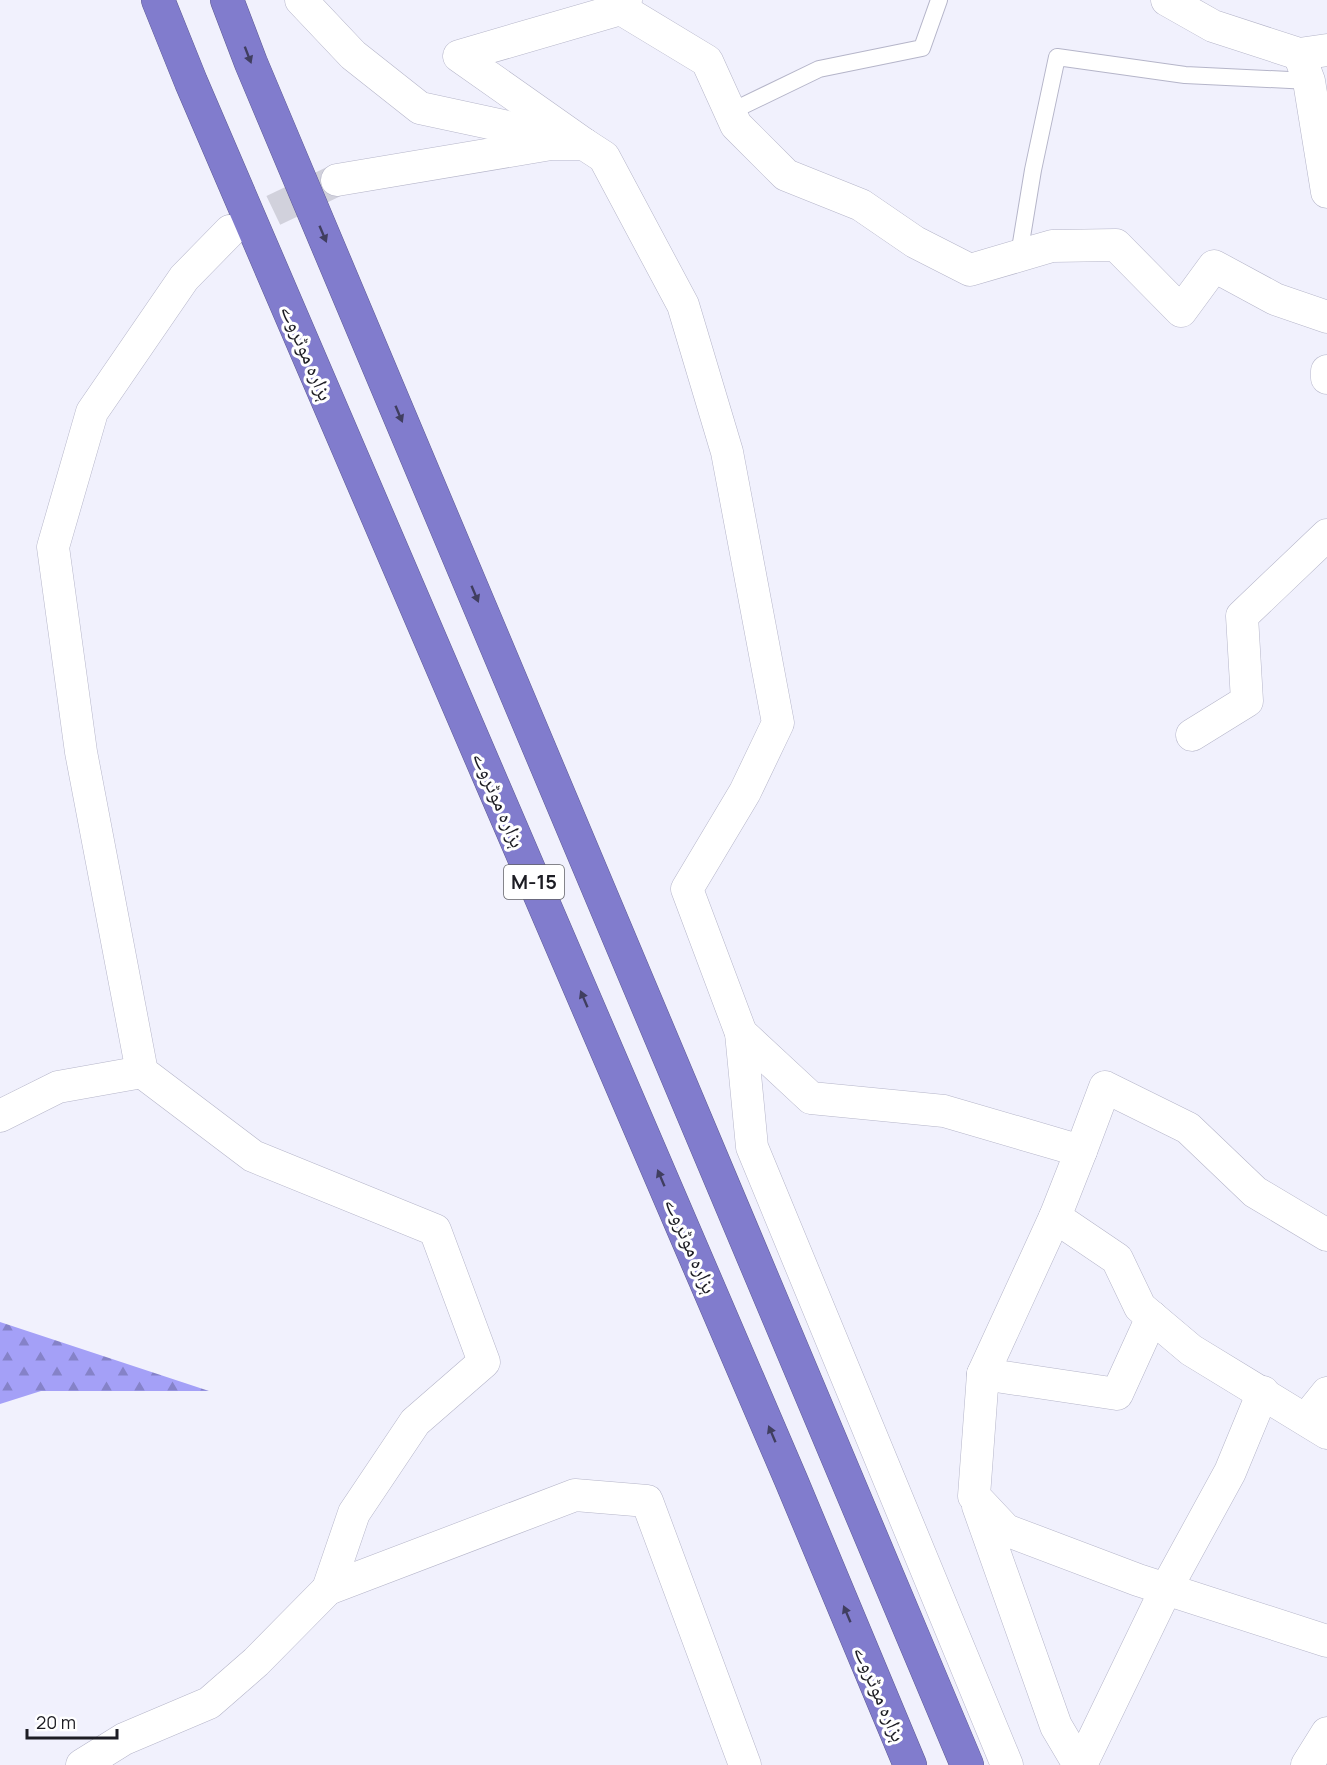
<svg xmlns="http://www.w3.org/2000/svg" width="1327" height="1765" font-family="Manrope,'Noto Naskh Arabic',sans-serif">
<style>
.forest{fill:url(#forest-firs)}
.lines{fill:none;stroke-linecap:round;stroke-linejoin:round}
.street-tunnel{stroke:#d1d1dc;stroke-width:32;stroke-dasharray:32 16;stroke-linecap:butt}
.lane-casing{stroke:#b5b5c9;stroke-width:18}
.street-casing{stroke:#b5b5c9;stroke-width:33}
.highway-casing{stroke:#5e5b92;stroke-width:34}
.lane{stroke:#fff;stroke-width:16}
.street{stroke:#fff;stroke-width:32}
.highway{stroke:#817ccd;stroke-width:33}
.oneway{fill:#403e5f}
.labels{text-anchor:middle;stroke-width:6;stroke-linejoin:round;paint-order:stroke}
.shield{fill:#fff;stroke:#616166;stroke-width:1.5}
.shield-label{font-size:20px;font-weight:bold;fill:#1d1d24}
.street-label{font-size:21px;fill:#1d1d24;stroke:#fff}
</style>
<defs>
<pattern id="forest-firs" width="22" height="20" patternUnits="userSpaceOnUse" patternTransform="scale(1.5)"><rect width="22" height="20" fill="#a4a0f7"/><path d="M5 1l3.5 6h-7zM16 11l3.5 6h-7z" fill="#8582c8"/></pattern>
</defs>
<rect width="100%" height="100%" fill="#f1f1fd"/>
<path class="forest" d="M0,1322L209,1391H41L0,1404Z"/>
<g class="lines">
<path class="street-tunnel" d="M230,231L337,180"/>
<g class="lane-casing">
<g id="lane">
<path d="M730,112L819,69L922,48L939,0"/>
<path d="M1019,255L1033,170L1057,57L1185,75L1309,81"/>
</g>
</g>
<g class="street-casing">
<g id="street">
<path d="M301,0L353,55L420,108L554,137"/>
<path d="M1167,0L1213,26L1299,54L1327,50"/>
<path d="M621,9L707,61L736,125L786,175L861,205L915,242L970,270L1052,246L1116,245L1181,311L1214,266L1275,299L1327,317"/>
<path d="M1299,54L1309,81L1327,192"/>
<path d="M584,144L459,56L621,9L626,0"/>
<path d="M337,180L551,144H584L604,157L683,305L727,452L778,723L745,792L687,889L741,1033L752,1147L1007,1765"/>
<path d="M230,231L184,278L92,412L53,547L81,752L142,1072L253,1156L435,1230L484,1362L415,1422L354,1513L328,1589L575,1495L647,1501L745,1765"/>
<path d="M1327,371V378"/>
<path d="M1192,735L1247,701L1242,616L1327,535"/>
<path d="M741,1033L811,1098L944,1111L1081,1151L1055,1217L983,1374"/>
<path d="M0,1116L58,1087L142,1072"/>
<path d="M1081,1151L1105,1087L1188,1128L1255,1192L1327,1235"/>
<path d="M1055,1217L1117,1259L1140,1307L1191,1350L1327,1433"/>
<path d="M1152,1317L1117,1394L983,1374L974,1496L1006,1530L1138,1580L1327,1641"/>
<path d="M1306,1419L1327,1393"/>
<path d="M978,1506L1056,1726L1079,1765"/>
<path d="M82,1765L124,1739L209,1703L256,1662L328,1589"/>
<path d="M1081,1765L1166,1589L1230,1472L1263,1392"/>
<path d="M1307,1765L1327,1733"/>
</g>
</g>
<g class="highway-casing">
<g id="highway">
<path d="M158,0L191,82L791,1480L910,1765"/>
<path d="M227,0L251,63L967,1765"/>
</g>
</g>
<use href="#lane" class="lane"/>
<use href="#street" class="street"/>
<use href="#highway" class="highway"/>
</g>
<defs><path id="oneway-solid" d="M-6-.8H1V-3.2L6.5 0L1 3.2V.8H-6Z" transform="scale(1.5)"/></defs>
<g class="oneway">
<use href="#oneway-solid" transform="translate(248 55) rotate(69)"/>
<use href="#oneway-solid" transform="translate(323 234) rotate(67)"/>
<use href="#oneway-solid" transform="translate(399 414) rotate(67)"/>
<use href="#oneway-solid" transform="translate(475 594) rotate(67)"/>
<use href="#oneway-solid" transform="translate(584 999) rotate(-113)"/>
<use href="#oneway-solid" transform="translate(661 1178) rotate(-113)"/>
<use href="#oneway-solid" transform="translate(772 1434) rotate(-113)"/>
<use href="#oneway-solid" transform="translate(847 1614) rotate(-113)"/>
</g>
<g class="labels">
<rect class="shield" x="504" y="865" width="60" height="34" rx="4.5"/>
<g class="shield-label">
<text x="534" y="889">M-15</text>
</g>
<g class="street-label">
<text transform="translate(307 353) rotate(67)" y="7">ہزارہ موٹروے</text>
<text transform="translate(499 800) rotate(67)" y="7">ہزارہ موٹروے</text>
<text transform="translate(691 1246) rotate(67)" y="7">ہزارہ موٹروے</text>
<text transform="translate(880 1694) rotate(67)" y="7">ہزارہ موٹروے</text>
</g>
</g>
<path d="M27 1729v9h90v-9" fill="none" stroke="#1d1d24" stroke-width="3"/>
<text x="36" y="1729" font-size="18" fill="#1d1d24" stroke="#ffffff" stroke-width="4.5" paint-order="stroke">20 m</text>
</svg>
